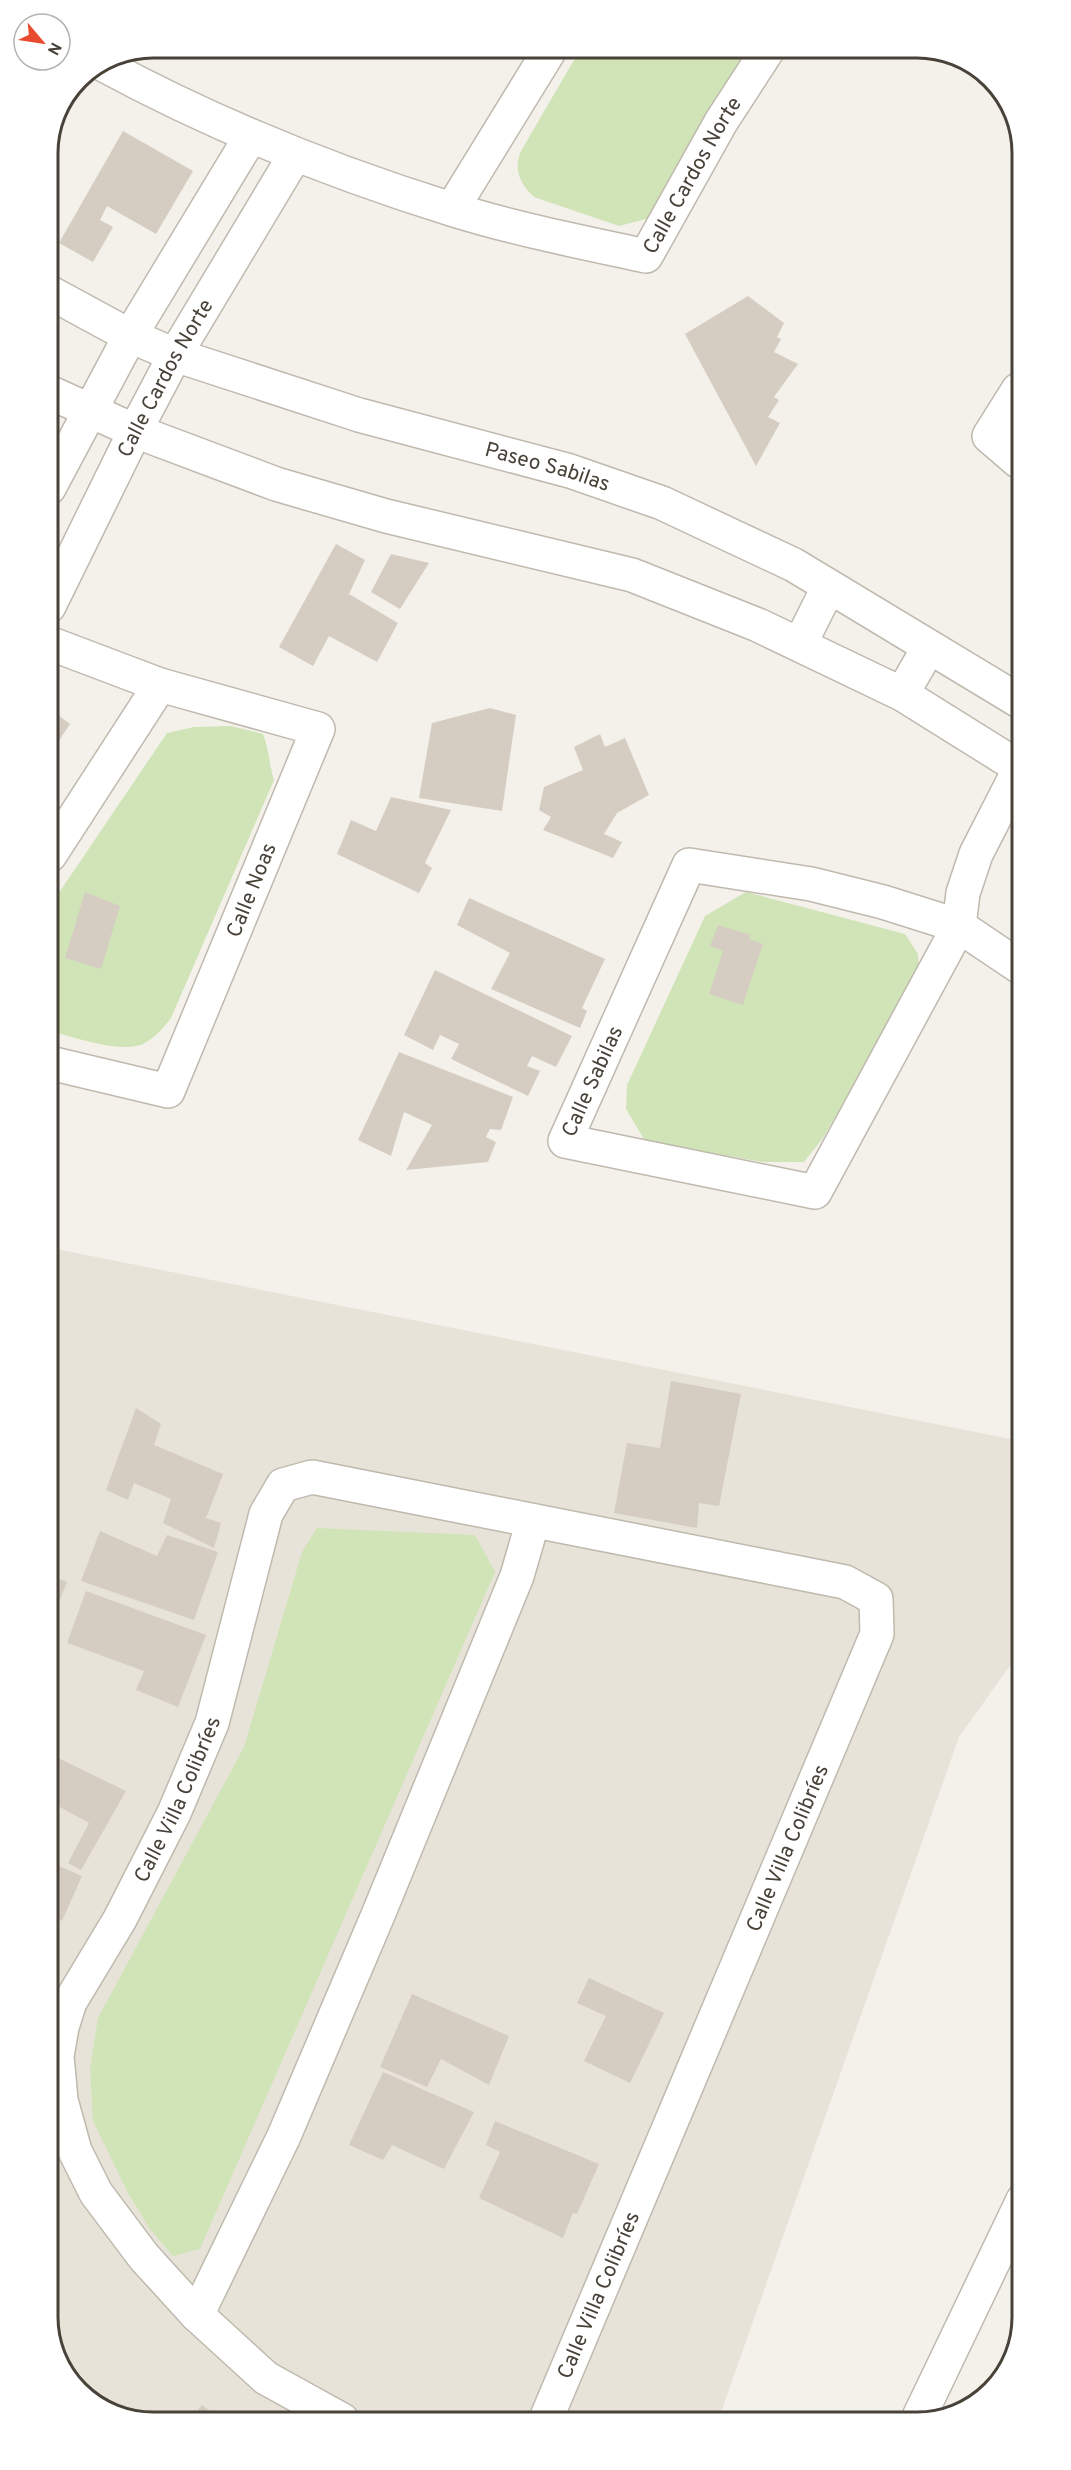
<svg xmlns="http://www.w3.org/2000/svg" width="1071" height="2470" font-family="Overpass,sans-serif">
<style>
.residential{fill:#e7e3d9}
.green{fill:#d0e4b7}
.building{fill:#d5cdc1}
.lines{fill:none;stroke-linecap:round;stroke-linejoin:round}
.minor-casing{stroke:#bfb9ae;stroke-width:36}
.minor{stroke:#fff;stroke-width:33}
.labels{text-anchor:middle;stroke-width:4.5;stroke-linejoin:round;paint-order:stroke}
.street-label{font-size:21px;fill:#484239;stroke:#fff}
.rim{fill:none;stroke:#484239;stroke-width:3}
</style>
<rect width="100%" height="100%" fill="#f4f1eb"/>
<path class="residential" d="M51,1248L1021,1441V1650L959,1737L719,2418L147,2422L89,2400L54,2350Z"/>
<g class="green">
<path d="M581,48H751L653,214L646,219L619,226L534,197C520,184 513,169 521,151Z"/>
<path d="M231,726L263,734C269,749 269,764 274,780L171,1018C163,1028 155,1038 143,1044C120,1054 74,1037 50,1031V906L167,733L194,727Z"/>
<path d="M746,892L905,934L918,954L919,972L823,1138L804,1162H762L645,1141L626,1109L627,1085L705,916Z"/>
<path d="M317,1528L475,1535L495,1572L200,2249L173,2256L150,2229L128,2193L93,2121L90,2069L98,2018L244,1747L302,1552Z"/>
</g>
<g class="building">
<path d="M123,131L193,171L156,234L107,206L100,220L113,227L93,262L59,243Z"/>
<path d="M748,296L784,323L777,337L781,339L774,352L798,364L774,397L779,400L768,417L780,423L756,466L685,334Z"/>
<path d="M336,544L365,560L349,594L398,623L377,662L329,636L313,666L279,647Z"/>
<path d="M391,554L429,563L400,609L371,592Z"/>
<path d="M490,708L516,715L502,811L419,798L432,723Z"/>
<path d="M50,709L70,724L50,754Z"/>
<path d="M600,734L605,747L625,738L649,795L617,813L604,834L622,842L613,858L543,830L551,817L539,810L544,787L583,770L574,747Z"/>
<path d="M391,797L451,810L425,863L432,868L419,893L337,854L351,820L376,831Z"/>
<path d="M85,892L120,906L101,969L65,958Z"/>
<path d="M469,898L605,959L582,1008L587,1011L580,1028L491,989L510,953L457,925Z"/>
<path d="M718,925L751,935L749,939L763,944L743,1005L709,994L723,951L710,946Z"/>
<path d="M435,970L572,1036L556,1067L532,1056L527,1066L540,1071L528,1096L451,1059L459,1044L440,1035L433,1050L404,1035Z"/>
<path d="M399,1052L513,1097L501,1130L490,1129L486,1137L496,1142L488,1162L406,1170L432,1125L404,1112L391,1156L358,1140Z"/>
<path d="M671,1381L741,1394L719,1506L699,1503L697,1528L614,1513L627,1443L660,1448Z"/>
<path d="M136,1408L161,1424L154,1445L223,1474L206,1518L221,1523L214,1548L163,1523L171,1499L134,1483L128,1500L106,1490Z"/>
<path d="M100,1531L157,1556L167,1535L218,1552L194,1620L81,1581Z"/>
<path d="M52,1576L67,1582L52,1619Z"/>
<path d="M86,1591L206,1635L178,1707L136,1690L144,1671L67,1643Z"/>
<path d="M52,1755L126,1791L81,1870L68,1863L89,1823L58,1806L52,1816Z"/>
<path d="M52,1863L82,1876L62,1921L52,1916Z"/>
<path d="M589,1978L664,2013L630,2083L584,2061L606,2016L577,2003Z"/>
<path d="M412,1994L509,2036L489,2085L441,2059L427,2087L380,2067Z"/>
<path d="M383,2072L474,2112L444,2169L392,2145L383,2160L349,2145Z"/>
<path d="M495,2121L599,2164L577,2214L573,2213L563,2238L479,2198L500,2152L486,2145Z"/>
<path d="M202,2405L223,2421H189Z"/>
</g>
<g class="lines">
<g class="minor-casing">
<g id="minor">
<path id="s1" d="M102,64C211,123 332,172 451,209C515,229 581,242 646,256L721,122L769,48"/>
<path d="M452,209L551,48"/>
<path id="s2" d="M49,292L130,336L175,355L359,415L570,471L662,503L794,565L1019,701"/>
<path d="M1018,390L989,436L1018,461"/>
<path d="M49,392L135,431L276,484L386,516L632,575L758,625L902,694L1019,767"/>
<path d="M49,488L130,336L251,136"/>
<path id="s3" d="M49,606L135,431L175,355L295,155"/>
<path d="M49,643L160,685L318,729L168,1091L50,1063"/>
<path d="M800,644L828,588"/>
<path d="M902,694L929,647"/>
<path id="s4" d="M1019,770L976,854L963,893L959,926L815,1192L565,1141L689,865L811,884L883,902L959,926L1020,967"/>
<path d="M50,855L160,685"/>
<path d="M197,2315L284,2136L378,1915L517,1576L533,1521"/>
<path d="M919,2417L1023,2200"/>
<path id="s5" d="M342,2420L266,2378L197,2315L144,2257L96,2193L75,2151L61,2100L57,2056L62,2027L70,2002L120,1919L174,1813L212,1723L266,1514L283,1485L312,1477L845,1582L876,1599L877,1634L546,2419"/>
</g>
</g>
<use href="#minor" class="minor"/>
</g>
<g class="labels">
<g class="street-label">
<text dy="7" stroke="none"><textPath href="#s1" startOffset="672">Calle Cardos Norte</textPath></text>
<text dy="7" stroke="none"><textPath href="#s3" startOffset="256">Calle Cardos Norte</textPath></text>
<text dy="7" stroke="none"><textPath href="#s2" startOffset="530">Paseo Sabilas</textPath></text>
<text transform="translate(251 890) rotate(-68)" y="7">Calle Noas</text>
<text dy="7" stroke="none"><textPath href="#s4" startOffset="792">Calle Sabilas</textPath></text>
<text dy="7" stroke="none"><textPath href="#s5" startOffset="768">Calle Villa Colibríes</textPath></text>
<text transform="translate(787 1848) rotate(-67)" y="7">Calle Villa Colibríes</text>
<text transform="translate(598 2295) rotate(-67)" y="7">Calle Villa Colibríes</text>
</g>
</g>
<path d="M0 0H1071V2470H0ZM153 58H917A95 95 0 0 1 1012 153V2317A95 95 0 0 1 917 2412H153A95 95 0 0 1 58 2317V153A95 95 0 0 1 153 58Z" fill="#fff" fill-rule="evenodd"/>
<path class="rim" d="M153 58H917A95 95 0 0 1 1012 153V2317A95 95 0 0 1 917 2412H153A95 95 0 0 1 58 2317V153A95 95 0 0 1 153 58Z"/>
<g transform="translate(42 42) rotate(119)"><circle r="28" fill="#ffffff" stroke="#b6b3b0" stroke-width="1.5"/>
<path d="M0-4.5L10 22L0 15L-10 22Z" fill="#e84b2e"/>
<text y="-9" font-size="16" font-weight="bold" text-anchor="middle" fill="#484239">N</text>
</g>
</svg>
